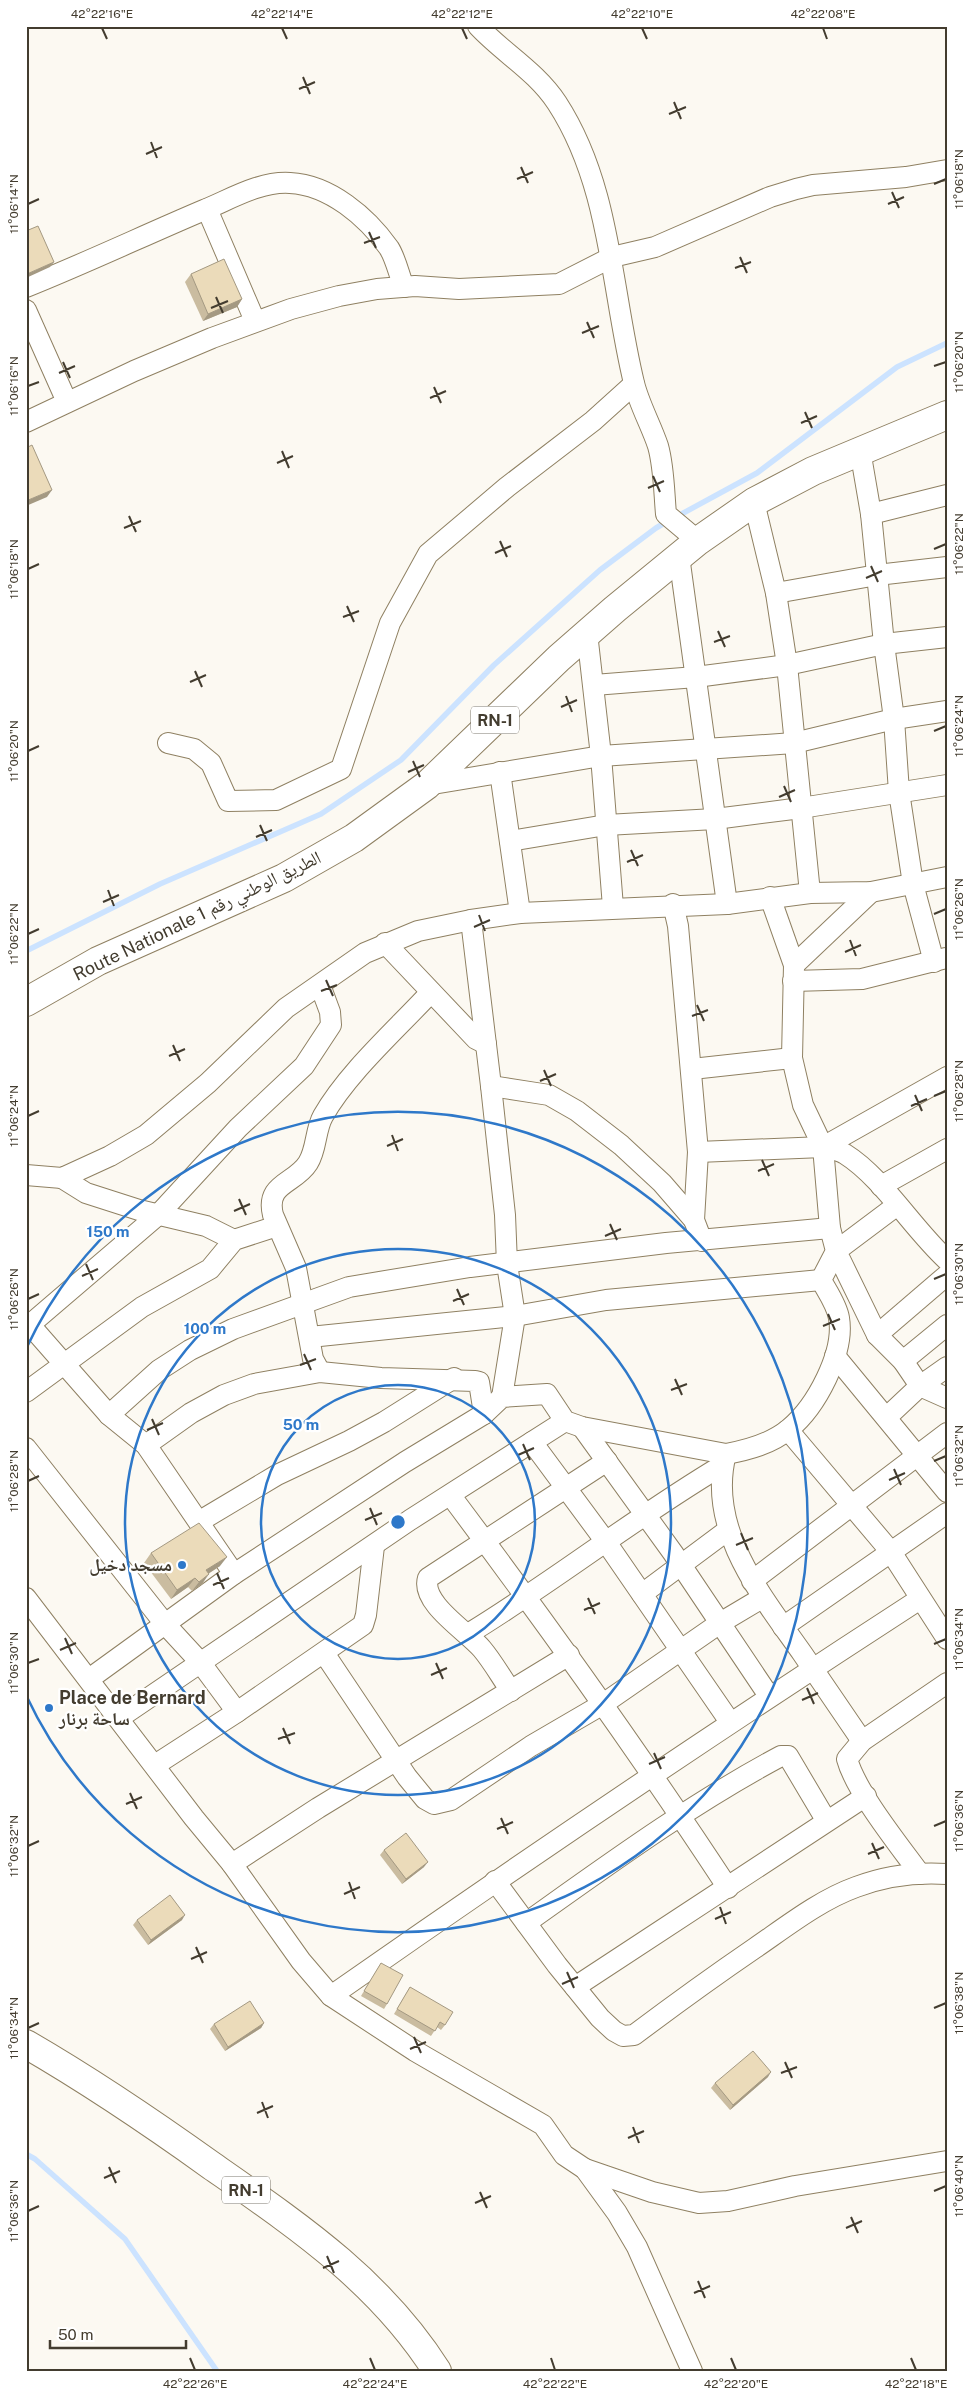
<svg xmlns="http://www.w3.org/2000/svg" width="973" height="2397" font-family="'Public Sans','Noto Naskh Arabic',sans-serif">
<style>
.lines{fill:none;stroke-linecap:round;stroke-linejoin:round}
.stream{stroke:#cce3ff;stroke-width:5.5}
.minor-casing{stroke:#8f8062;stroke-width:22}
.trunk-casing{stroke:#8f8062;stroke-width:30}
.minor{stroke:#fff;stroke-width:20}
.trunk{stroke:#fff;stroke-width:28}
.wall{fill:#cabca0}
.shaded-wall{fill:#a49982}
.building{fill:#ebdbba;stroke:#a49982}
.ticks{fill:none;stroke:#433c2f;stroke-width:2}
.ring{fill:none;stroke:#2e78c9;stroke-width:2.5}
.poi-dot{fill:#2e78c9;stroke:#fff;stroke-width:2}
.labels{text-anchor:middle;stroke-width:4.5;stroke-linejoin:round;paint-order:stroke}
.shield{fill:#fff;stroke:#7b766d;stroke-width:1}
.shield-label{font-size:16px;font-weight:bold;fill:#433c2f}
.street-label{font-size:18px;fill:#433c2f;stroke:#fff}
.poi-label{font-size:18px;font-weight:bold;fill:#433c2f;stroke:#fff;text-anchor:end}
.centre{fill:#2e78c9;stroke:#fff;stroke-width:2.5}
.ring-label{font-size:15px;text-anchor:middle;font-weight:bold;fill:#2e78c9;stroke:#fff;stroke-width:4.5;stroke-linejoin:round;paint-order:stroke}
.neatline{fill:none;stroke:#433c2f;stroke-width:2}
.ticks-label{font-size:12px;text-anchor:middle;fill:#433c2f}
</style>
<rect width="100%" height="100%" fill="#fcf9f2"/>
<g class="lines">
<g class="stream">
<path d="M676,517L757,473L897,367L947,343"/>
<path d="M26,951L160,884L321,814L401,760L494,665L600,570L656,528L668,521"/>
<path d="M26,2154L35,2159L125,2239L217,2371"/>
</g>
<g class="minor-casing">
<g id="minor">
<path d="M478,26C503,53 536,71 557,103C611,186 611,289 634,383C639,404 651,425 658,446C664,467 664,492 666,514L698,541"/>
<path d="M207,209L255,321"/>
<path d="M26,287C86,263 145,235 204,210C231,199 260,181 290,183C330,185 367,217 389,248C396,259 399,275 404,287"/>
<path d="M26,310L67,402"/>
<path d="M26,422L134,371L212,338L291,309L339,296L377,289L415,286L459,289L559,284L612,257L655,247L770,197L796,189L813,185L906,177L947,170"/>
<path d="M860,450L871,514L884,644L894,719L899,792L913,884L934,962"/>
<path d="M754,502L776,593L787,665L810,893"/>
<path d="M871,514L947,495"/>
<path d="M679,556L727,904"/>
<path d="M776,593L877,575L947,567"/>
<path d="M587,633L601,756L613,907"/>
<path d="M594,685L696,677L787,665L884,644L947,637"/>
<path d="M168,743L194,749L211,763L228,801L276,800L341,769L390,623L428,554L507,487L593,421L634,384"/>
<path d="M500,772L520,913"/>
<path d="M427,785L601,756L794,743L894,719L947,711"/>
<path d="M510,841L606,825L715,819L801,808L947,785"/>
<path d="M673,904L678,926L698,1152L694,1220L702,1241"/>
<path d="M471,920L491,1086L505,1215L507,1264L515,1316L502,1397"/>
<path d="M385,943L476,1039L486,1044"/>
<path d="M794,965L871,892"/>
<path d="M793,981L862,979L946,958"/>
<path d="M692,1069L792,1058"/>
<path d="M491,1086L549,1095L577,1111L621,1145L662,1183L694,1220"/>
<path d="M823,1147L947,1077"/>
<path d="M698,1152L823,1147C831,1149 839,1150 845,1154C882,1177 913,1229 947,1260"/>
<path d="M26,1175L62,1178L110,1156L146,1135L208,1083L286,1008L365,953L418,931L471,920L520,913L727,904L810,893L871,892L947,877"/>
<path d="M62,1178L86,1193L139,1210L206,1226L234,1240"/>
<path d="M881,1186L947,1149"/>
<path d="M896,1206L836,1251L877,1335L903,1361L920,1386L947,1398"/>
<path d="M30,1325L109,1415L146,1445L234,1574"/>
<path d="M26,1328L158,1215L238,1128L304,1066L331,1025L330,1012L320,985"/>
<path d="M877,1335L947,1275"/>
<path d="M310,1337L515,1316L606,1300L821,1280"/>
<path d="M835,1356L947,1492"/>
<path d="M903,1361L947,1325"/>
<path d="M320,1372L313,1359L296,1268L273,1215C265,1183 295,1184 308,1163C317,1149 315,1130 323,1116C348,1072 397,1029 431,992"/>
<path d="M26,1392L142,1307L210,1269L234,1240L277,1226"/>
<path d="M109,1415L159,1370L190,1350L233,1329L349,1287L470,1267L666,1243L830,1228"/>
<path d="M887,1417L920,1386L947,1367"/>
<path d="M582,1427L673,1553L769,1696"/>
<path d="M788,1430L891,1552L947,1639"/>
<path d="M532,1442L606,1542L730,1722"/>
<path d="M146,1445L191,1413L224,1395L254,1384L320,1372L381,1378L475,1381L479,1382L484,1414"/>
<path d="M26,1448L165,1624L200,1662L237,1712"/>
<path d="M726,1454C706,1529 762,1596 802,1653C822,1682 842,1712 862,1741"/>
<path d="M451,1496C547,1624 640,1754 728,1888"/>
<path d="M200,1521L277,1475L349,1441L384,1422L454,1378"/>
<path d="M752,1581L947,1433"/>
<path d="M642,1594L728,1530"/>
<path d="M26,1598L194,1818L232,1864L301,1961L331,1996L415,2051L543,2125L564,2155L585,2169L617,2213L637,2247L692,2371"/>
<path d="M783,1627L947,1513"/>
<path d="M468,1634C555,1581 635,1517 723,1465"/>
<path d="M324,1653L407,1777L425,1799L434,1804L451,1800L531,1746L603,1704L720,1623L762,1598"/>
<path d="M89,1679L234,1574L405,1462L484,1414L502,1397L547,1394L565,1421L582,1427L726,1454C748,1450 771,1444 789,1429C816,1407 845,1353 839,1318C837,1305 827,1291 821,1280L836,1251L830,1228L823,1147L803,1105L792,1058L794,965L770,897"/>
<path d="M511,1691C501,1677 493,1662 482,1649C468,1632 420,1603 428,1578L607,1461"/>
<path d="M119,1718L410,1520L565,1421"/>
<path d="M155,1765L237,1712L363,1625L366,1615L374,1546"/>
<path d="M232,1864L318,1808L569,1655"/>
<path d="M920,1874C899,1845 856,1792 847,1759L862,1741L947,1683"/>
<path d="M495,1881L557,1965L600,2018L614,2031L623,2036L634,2035C674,2005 714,1976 755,1948C787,1926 820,1900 856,1887C885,1876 917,1872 947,1874"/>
<path d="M526,1923C609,1864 691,1804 781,1756H788L791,1761L826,1820"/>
<path d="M575,1987L866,1796"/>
<path d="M331,1996C525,1860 721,1728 920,1599"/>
<path d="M585,2169L652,2192L699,2203L728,2201L795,2186L947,2161"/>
</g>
</g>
<g class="trunk-casing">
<g id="trunk">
<path d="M26,1002L98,961L284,878L354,838L427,785L559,658L615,609L698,541L754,502L813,471L947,415"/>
<path d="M26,2044C90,2081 152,2123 212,2166C298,2226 380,2281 437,2371"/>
</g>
</g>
<use href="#minor" class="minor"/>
<use href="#trunk" class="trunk"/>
</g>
<g class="wall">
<path d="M191,274L242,299L237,307L203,321L185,282Z"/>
<path d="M151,1553L220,1566L208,1574L202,1584L192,1591L188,1587L171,1599L144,1563Z"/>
<path d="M384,1850L424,1867L402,1884L380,1855Z"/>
<path d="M137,1920H182L148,1945L133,1925Z"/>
<path d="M381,1963L387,2004L384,2009L361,1996Z"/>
<path d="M410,1987L445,2025L441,2030L437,2027L431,2036L394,2014Z"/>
<path d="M264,2023L261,2028L225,2051L210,2029L214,2024Z"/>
<path d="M768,2077L730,2110L711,2088L715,2083Z"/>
</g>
<g class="shaded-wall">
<path d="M54,262L50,267L26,278L27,274Z"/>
<path d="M242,299L237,307L203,321L208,314Z"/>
<path d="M52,490L47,497L26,506V501Z"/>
<path d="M227,1557L220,1566L200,1579L206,1570Z"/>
<path d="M209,1574L202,1584L192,1591L199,1582Z"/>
<path d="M195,1578L188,1587L171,1599L177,1590Z"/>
<path d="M428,1862L424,1867L402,1884L406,1879Z"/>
<path d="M185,1915L182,1920L148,1945L151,1940Z"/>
<path d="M264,2023L261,2028L225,2051L228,2047Z"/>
<path d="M771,2072L768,2077L730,2110L733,2105Z"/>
</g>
<g class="building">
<path d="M38,226L54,262L27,274L26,273V231Z"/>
<path d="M224,259L242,299L208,314L191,274Z"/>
<path d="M32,445L52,490L26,501V448Z"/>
<path d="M199,1523L227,1557L206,1570L209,1574L199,1582L195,1578L177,1590L151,1553Z"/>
<path d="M406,1833L428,1862L406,1879L384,1850Z"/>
<path d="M170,1895L185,1915L151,1940L137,1920Z"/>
<path d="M381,1963L403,1975L387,2004L364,1991Z"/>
<path d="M410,1987L453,2012L445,2025L440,2022L435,2031L397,2009Z"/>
<path d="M250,2001L264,2023L228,2047L214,2024Z"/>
<path d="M753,2051L771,2072L733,2105L715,2083Z"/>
</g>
<path class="ticks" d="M102,28L107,39M282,28L287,39M462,28L467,39M642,28L647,39M823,28L827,39M303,77L310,94M299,89L315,82M674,102L681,119M669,114L686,107M151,142L157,158M146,154L162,147M521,167L528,183M517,179L533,172M934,184L946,179M892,192L899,208M28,204L39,199M888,204L904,197M369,232L376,248M364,243L380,237M740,257L747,273M735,268L751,262M216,297L223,313M211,308L228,301M587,322L594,338M582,333L599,326M63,362L70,378M934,366L946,362M59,373L75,366M28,386L39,382M434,387L441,403M430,398L446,391M805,412L812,428M801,423L817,416M282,451L289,468M277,463L293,456M653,476L660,492M648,488L664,481M129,516L136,532M124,528L141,521M500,541L507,557M934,549L946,544M495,553L511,546M871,566L878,582M28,569L39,564M866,578L882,571M347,606L354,622M343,617L359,611M718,631L725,647M714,642L730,636M195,671L202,687M190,682L206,675M566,696L572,712M561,707L577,700M934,731L946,726M28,751L39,746M413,761L420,777M408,772L424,765M784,786L791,802M779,797L795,790M260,825L267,841M256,837L272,830M631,850L638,866M627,862L643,855M108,890L114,906M103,902L119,895M934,914L946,909M479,915L485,931M474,927L490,920M28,934L39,929M850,940L856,956M845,952L861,945M326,980L333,996M321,991L337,985M697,1005L704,1021M692,1016L708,1010M173,1045L180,1061M169,1056L185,1049M544,1070L551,1086M540,1081L556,1074M915,1095L922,1111M934,1096L946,1091M911,1106L927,1099M28,1116L39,1111M392,1135L398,1151M387,1146L403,1139M762,1160L769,1176M758,1171L774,1164M239,1199L246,1215M234,1211L250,1204M610,1224L617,1240M605,1236L621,1229M86,1264L93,1280M82,1276L98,1269M934,1279L946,1274M457,1289L464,1305M28,1299L39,1294M453,1301L469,1294M828,1314L835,1330M823,1326L840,1319M304,1354L311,1370M300,1365L316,1359M675,1379L682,1395M671,1390L687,1384M152,1419L159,1435M147,1430L163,1423M523,1444L530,1460M518,1455L534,1448M934,1461L946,1456M894,1469L901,1485M889,1480L905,1473M28,1481L39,1476M370,1508L377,1525M365,1520L382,1513M741,1533L748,1550M736,1545L753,1538M217,1573L224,1589M213,1585L229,1578M588,1598L595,1614M584,1610L600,1603M65,1638L72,1654M934,1644L946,1639M60,1650L76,1643M28,1663L39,1659M436,1663L443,1679M431,1675L447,1668M807,1688L814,1704M802,1700L818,1693M283,1728L290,1744M278,1739L295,1733M654,1753L661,1769M649,1764L665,1757M130,1793L137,1809M126,1804L142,1797M501,1818L508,1834M934,1826L946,1821M497,1829L513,1822M872,1843L879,1859M28,1846L39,1841M868,1854L884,1847M349,1882L355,1899M344,1894L360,1887M720,1907L726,1924M715,1919L731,1912M196,1947L203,1963M191,1959L207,1952M567,1972L574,1988M562,1984L578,1977M934,2008L946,2003M28,2028L39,2023M414,2037L421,2053M410,2049L426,2042M785,2062L792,2078M781,2073L797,2067M262,2102L268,2118M257,2113L273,2106M633,2127L639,2143M628,2138L644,2131M109,2167L116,2183M104,2178L120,2171M934,2191L946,2186M480,2192L487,2208M475,2203L491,2196M28,2211L39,2206M851,2217L858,2233M846,2228L862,2221M327,2256L334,2273M323,2268L339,2261M698,2281L705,2298M694,2293L710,2286M190,2358L195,2370M370,2358L375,2370M551,2358L555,2370M731,2358L736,2370M911,2358L916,2370"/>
<g class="ring">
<circle cx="398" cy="1522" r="137"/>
<circle cx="398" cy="1522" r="273"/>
<path d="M26 1349A410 410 0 1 1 26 1695"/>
</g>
<g class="poi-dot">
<circle cx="182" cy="1565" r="5"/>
<circle cx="49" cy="1708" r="5"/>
</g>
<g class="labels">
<g class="shield">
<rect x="471" y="706.5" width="48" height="27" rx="4"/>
<rect x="222" y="2176.5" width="48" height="27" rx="4"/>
</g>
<g class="shield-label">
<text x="495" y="726">RN-1</text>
<text x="246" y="2196">RN-1</text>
</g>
<g class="street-label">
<text transform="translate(197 916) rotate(-26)" y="6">Route Nationale الطريق الوطني رقم 1</text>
</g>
<g class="poi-label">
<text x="172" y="1571">مسجد دخيل</text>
<text x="59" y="1704" text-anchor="start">Place de Bernard<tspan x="59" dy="21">ساحة برنار</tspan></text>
</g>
</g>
<circle cx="398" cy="1522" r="8" class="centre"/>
<g class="ring-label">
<text x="108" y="1237">150 m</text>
<text x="205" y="1334">100 m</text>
<text x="301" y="1430">50 m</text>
</g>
<rect width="973" height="2397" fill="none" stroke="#ffffff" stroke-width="55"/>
<path d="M50 2340v8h136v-8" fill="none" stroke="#433c2f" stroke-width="2.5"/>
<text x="58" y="2340" font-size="15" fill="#433c2f" stroke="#ffffff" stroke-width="4" paint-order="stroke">50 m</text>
<rect x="28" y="28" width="918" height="2342" class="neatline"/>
<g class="ticks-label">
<text x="102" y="18">42°22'16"E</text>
<text x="282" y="18">42°22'14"E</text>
<text x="462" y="18">42°22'12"E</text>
<text x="642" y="18">42°22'10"E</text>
<text x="823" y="18">42°22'08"E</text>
<text transform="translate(959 179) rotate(-90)" y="4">11°06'18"N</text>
<text transform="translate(14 204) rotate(-90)" y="4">11°06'14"N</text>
<text transform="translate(959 362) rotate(-90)" y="4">11°06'20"N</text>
<text transform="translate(14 386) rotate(-90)" y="4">11°06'16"N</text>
<text transform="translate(959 544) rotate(-90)" y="4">11°06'22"N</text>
<text transform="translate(14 569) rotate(-90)" y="4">11°06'18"N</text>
<text transform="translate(959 726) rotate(-90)" y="4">11°06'24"N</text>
<text transform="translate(14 751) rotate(-90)" y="4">11°06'20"N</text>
<text transform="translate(959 909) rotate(-90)" y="4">11°06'26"N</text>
<text transform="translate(14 934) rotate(-90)" y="4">11°06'22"N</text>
<text transform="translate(959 1091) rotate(-90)" y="4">11°06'28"N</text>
<text transform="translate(14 1116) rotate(-90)" y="4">11°06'24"N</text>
<text transform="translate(959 1274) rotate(-90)" y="4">11°06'30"N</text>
<text transform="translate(14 1299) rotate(-90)" y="4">11°06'26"N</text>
<text transform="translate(959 1456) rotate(-90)" y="4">11°06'32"N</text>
<text transform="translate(14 1481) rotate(-90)" y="4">11°06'28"N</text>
<text transform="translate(959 1639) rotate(-90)" y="4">11°06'34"N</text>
<text transform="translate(14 1663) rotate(-90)" y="4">11°06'30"N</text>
<text transform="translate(959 1821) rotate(-90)" y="4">11°06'36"N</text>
<text transform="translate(14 1846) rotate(-90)" y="4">11°06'32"N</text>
<text transform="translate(959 2003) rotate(-90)" y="4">11°06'38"N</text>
<text transform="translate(14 2028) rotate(-90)" y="4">11°06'34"N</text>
<text transform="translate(959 2186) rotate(-90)" y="4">11°06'40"N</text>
<text transform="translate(14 2211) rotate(-90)" y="4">11°06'36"N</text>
<text x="195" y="2388">42°22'26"E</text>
<text x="375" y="2388">42°22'24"E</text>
<text x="555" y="2388">42°22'22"E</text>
<text x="736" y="2388">42°22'20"E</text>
<text x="916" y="2388">42°22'18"E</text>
</g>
</svg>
